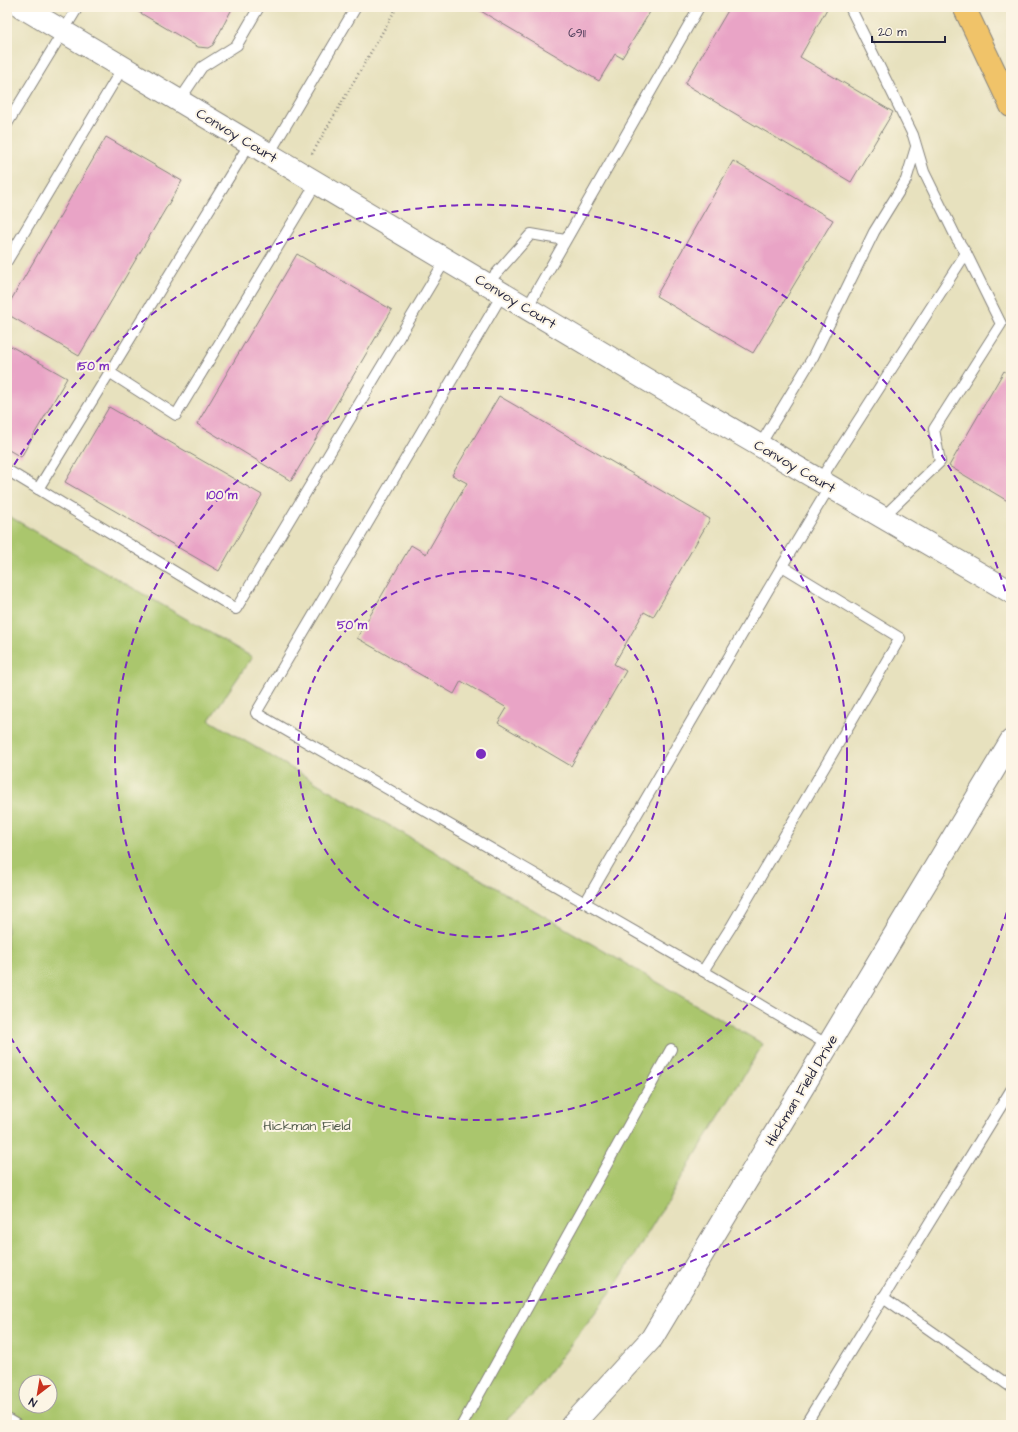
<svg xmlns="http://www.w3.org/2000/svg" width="1018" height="1432" font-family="'Architects Daughter',sans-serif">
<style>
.green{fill:#aac66d;stroke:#667454;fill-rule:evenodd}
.building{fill:#e9a4c6}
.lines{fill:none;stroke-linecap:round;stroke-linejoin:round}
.service-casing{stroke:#84827c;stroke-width:12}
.tertiary-casing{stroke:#84827c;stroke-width:24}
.motorway-casing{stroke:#84827c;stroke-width:24}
.path{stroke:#84827c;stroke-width:2.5;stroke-dasharray:1 3;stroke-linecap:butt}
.service{stroke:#fff;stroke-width:10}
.tertiary{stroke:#fff;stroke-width:22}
.motorway{stroke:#f0c369;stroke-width:22}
.ring{fill:none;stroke:#7b2cbf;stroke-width:2;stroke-dasharray:7 5}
.labels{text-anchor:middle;stroke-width:4;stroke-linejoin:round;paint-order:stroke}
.number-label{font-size:12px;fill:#54425e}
.street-label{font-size:14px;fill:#22223b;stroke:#fcf5e5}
.park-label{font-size:14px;fill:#525b4c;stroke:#fcf5e5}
.centre{fill:#7b2cbf;stroke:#fcf5e5;stroke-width:2}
.ring-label{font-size:12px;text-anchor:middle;font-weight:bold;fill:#7b2cbf;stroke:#fcf5e5;stroke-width:4;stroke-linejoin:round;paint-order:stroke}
</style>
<rect width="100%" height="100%" fill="#fcf5e5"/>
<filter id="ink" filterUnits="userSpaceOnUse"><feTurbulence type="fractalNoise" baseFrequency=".025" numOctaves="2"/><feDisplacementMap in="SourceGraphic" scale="8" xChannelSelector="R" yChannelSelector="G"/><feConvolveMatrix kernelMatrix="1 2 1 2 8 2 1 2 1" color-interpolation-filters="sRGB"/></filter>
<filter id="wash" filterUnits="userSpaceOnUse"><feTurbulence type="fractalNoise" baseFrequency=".012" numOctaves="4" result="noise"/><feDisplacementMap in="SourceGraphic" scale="16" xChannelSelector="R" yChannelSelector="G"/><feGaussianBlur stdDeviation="0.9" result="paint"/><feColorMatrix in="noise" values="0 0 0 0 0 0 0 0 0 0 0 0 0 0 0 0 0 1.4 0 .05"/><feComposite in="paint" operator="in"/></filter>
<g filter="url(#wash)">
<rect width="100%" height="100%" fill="#e7e1be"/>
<path class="green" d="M7,515L252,657L209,720L763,1044L616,1285L530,1398L501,1425H7ZM26,1382H50V1406H26Z"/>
<g id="blocks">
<g class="building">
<path d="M135,7H233L213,45L208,48L198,47L137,11Z"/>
<path d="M474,7H643V8L650,12L622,58L615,54L599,81Z"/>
<path d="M730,7H828L800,57L893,112L851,182L685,84Z"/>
<path d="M106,137L182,181L79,356L7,314V307Z"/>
<path d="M733,161L833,220L753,353L656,296Z"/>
<path d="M297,254L392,310L291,481L197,424Z"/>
<path d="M7,344L67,378L21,457L7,449Z"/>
<path d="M1004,371L1011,376V503L949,466Z"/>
<path d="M499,396L710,519L653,617L644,612L614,664L626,671L571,766L498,723L507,708L461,681L454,694L357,638L411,545L426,554L467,483L452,475Z"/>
<path d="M109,407L262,495L219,571L65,482Z"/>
</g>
</g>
</g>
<g filter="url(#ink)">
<use href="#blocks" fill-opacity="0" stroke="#84827c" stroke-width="1"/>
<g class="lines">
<g class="service-casing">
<g id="service">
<path d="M179,101L202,67L237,45L259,7"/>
<path d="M7,124L78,7"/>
<path d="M269,154L356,7"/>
<path d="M7,261L123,67"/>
<path d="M487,284L531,234L565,240"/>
<path d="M503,293L256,713L703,971L828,1045"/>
<path d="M527,308L699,7"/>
<path d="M109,372L176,415L317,182"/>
<path d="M760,445L813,357L874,232L906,180L916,147"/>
<path d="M7,470L236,609L446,259"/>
<path d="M820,480L966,253L957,239L924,172L913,135L850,7"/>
<path d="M38,489L250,143"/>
<path d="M883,517L940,462L934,429L1001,324L966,253"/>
<path d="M782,566L830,486"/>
<path d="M585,903L782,566L900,638L731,927L703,971"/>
<path d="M883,1297L1011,1387"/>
<path d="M7,1419L17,1425"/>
<path d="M462,1425L671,1049"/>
<path d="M805,1425L1011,1090"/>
</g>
</g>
<g class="tertiary-casing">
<g id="tertiary">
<path d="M22,7L649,381L1011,592"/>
<path d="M572,1425L652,1338L1011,741"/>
</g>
</g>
<g class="motorway-casing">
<path id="motorway" d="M964,7L1011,106"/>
</g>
<path class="path" d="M312,154L397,7"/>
<use href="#service" class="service"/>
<use href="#tertiary" class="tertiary"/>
<use href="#motorway" class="motorway"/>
</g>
</g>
<g class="ring">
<circle cx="481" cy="754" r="183"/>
<circle cx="481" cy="754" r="366"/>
<path d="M1010 901A549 549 0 0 1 8 1033M8 475A549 549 0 0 1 1010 607"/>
</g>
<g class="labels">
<g class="number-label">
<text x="577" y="37">6911</text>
</g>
<g class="street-label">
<text transform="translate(237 135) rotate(31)" y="5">Convoy Court</text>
<text transform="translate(516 301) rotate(31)" y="5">Convoy Court</text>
<text transform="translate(795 466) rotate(30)" y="5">Convoy Court</text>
<text transform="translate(801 1090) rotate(-59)" y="5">Hickman Field Drive</text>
</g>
<g class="park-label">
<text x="307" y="1130">Hickman Field</text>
</g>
</g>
<circle cx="481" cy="754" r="6" class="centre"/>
<g class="ring-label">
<text x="93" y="370">150 m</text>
<text x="222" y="499">100 m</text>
<text x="352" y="629">50 m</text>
</g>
<rect width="1018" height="1432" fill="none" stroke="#fcf5e5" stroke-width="24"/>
<g transform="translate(38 1394) rotate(211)"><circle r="19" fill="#fcf5e5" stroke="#a5a1a1"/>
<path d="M0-3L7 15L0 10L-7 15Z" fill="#c8321e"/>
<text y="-6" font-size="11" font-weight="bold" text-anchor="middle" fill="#22223b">N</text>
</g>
<path d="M872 36v6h73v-6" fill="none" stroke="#22223b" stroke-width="2"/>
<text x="878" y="36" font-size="12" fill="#22223b" stroke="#fcf5e5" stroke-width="3" paint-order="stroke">20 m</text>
</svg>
